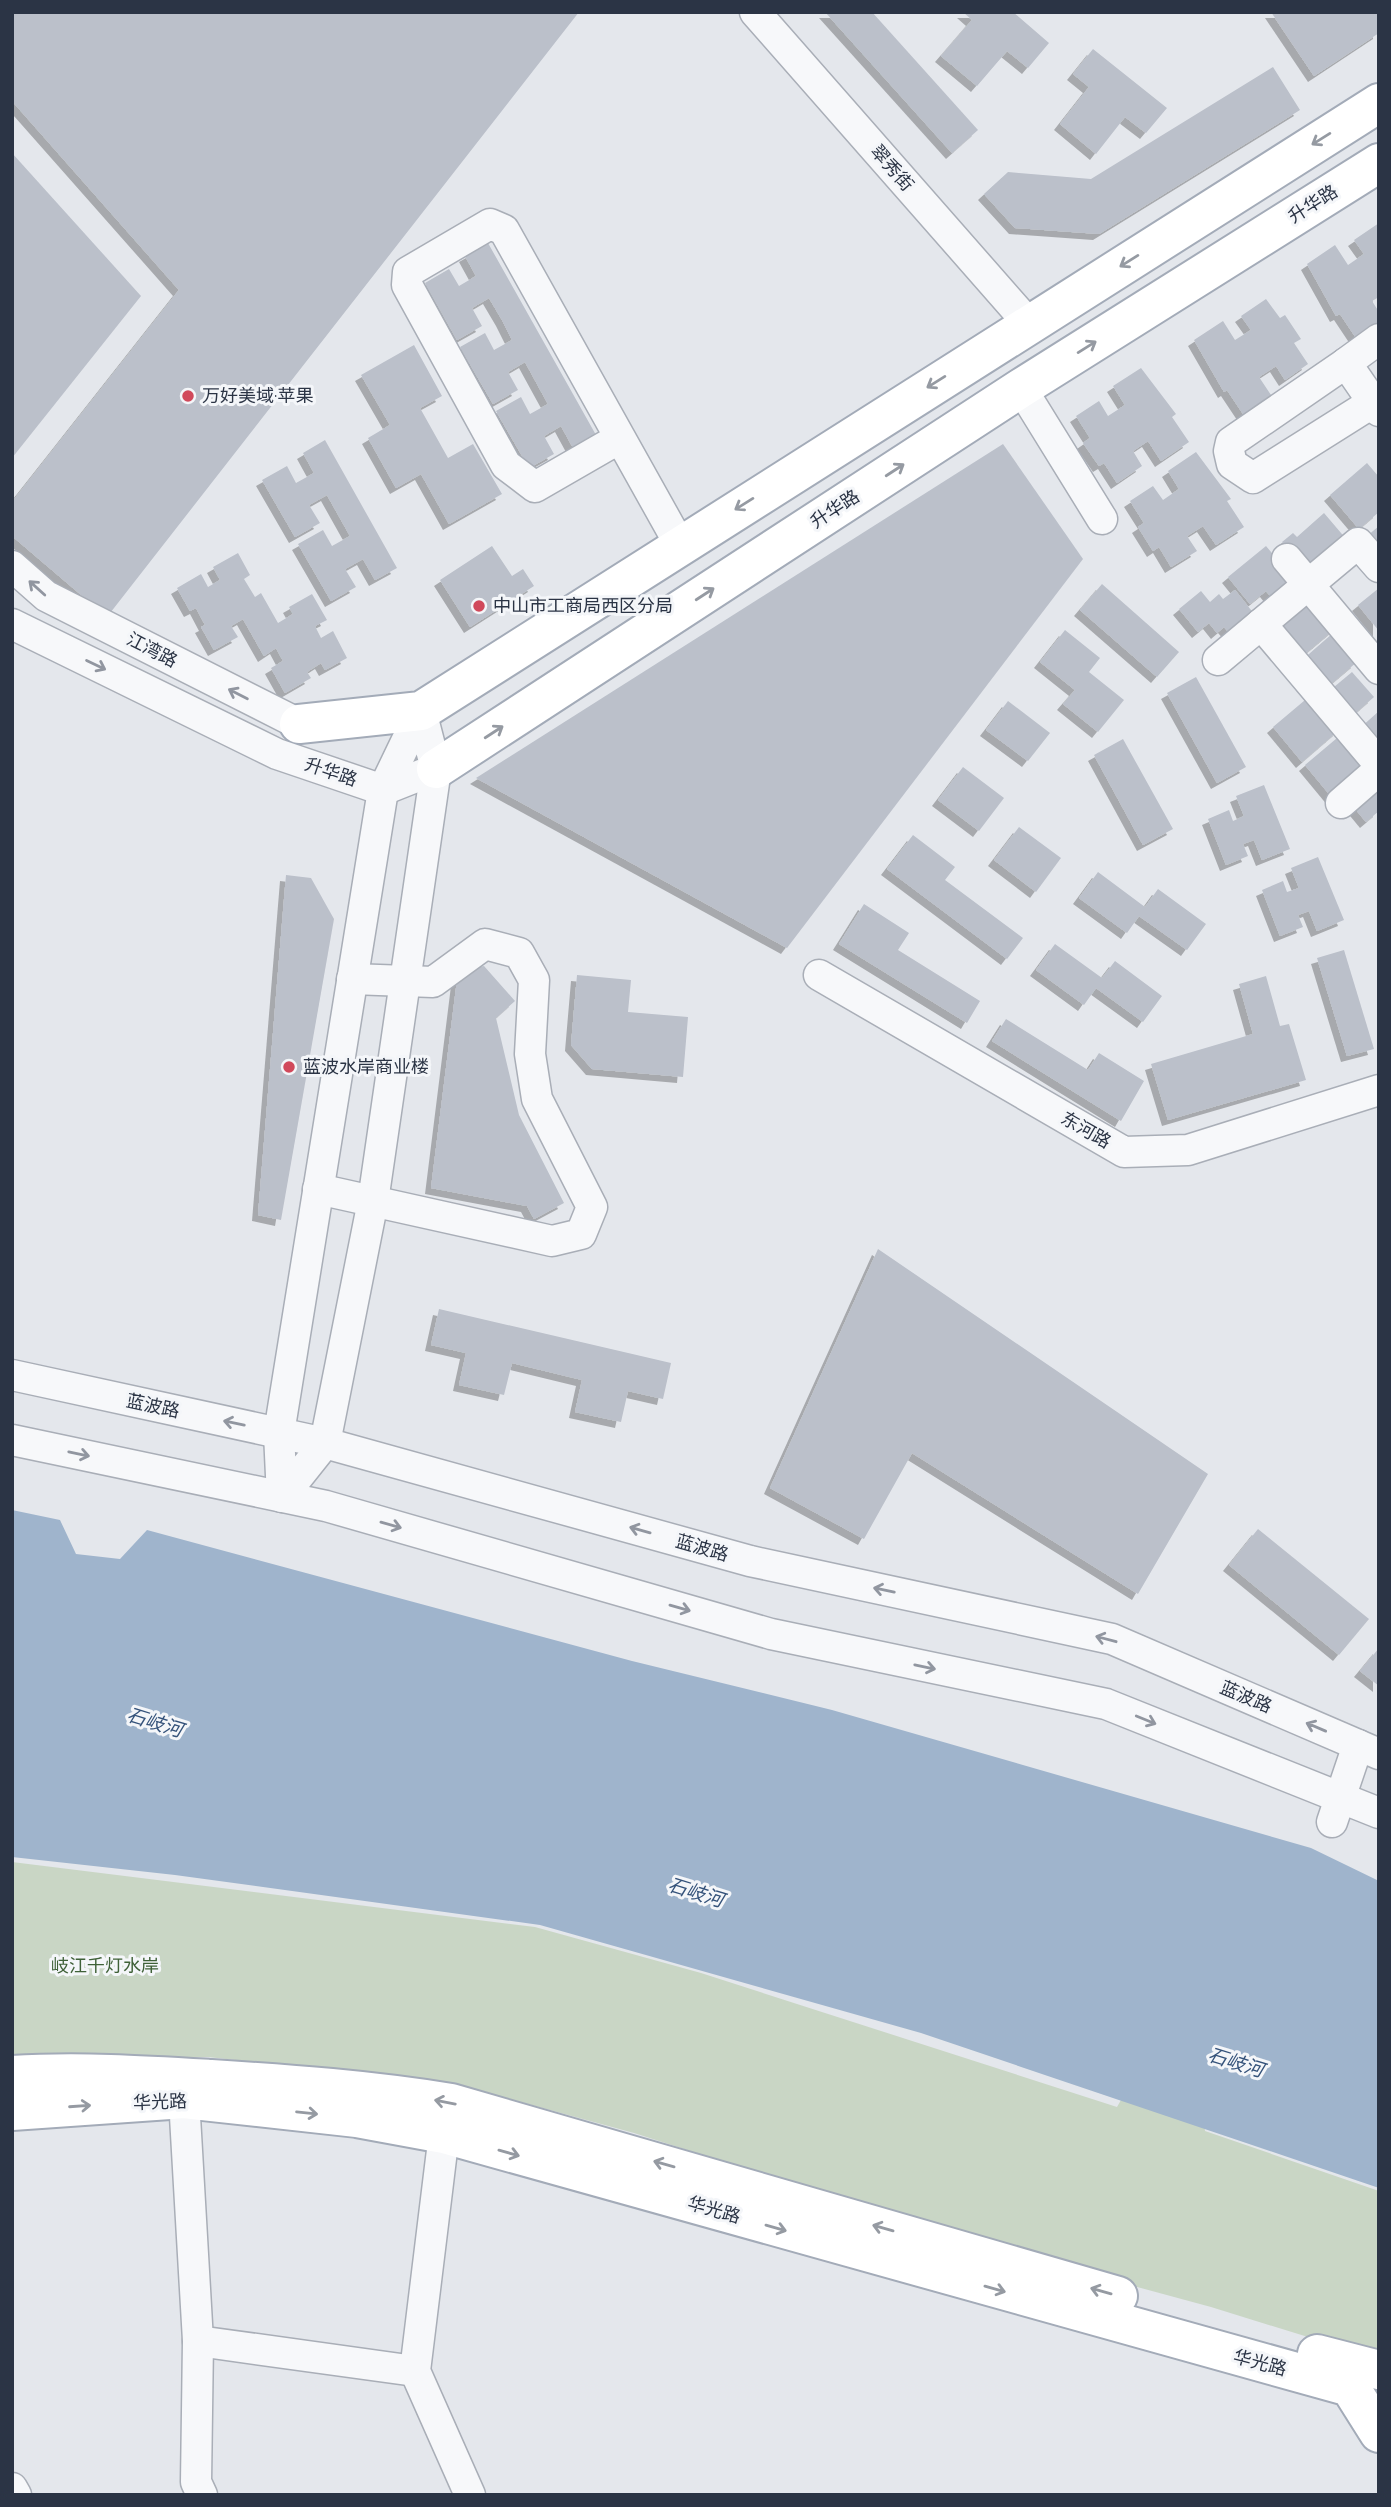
<svg xmlns="http://www.w3.org/2000/svg" width="1391" height="2507" font-family="Raleway,'Noto Sans SC',sans-serif">
<style>
.green{fill:#c9d6c5}
.water{fill:#9fb4cc}
.building{fill:#bbc0ca;filter:url(#shadow)}
.lines{fill:none;stroke-linecap:round;stroke-linejoin:round}
.minor-casing{stroke:#a9aeb7;stroke-width:33}
.major-casing{stroke:#a3abb8;stroke-width:42}
.minor{stroke:#f7f8fa;stroke-width:30}
.major{stroke:#fff;stroke-width:38}
.oneway{stroke:#959aa2}
.oneway2{stroke:#9196a0}
.poi-dot{fill:#d1495b;stroke:#f4f6f9;stroke-width:2.5}
.labels{text-anchor:middle;stroke-width:6;stroke-linejoin:round;paint-order:stroke}
.street-label{font-size:18px;fill:#2b3445;stroke:#f4f6f9}
.poi-label{font-size:18px;fill:#2b3445;stroke:#f4f6f9;text-anchor:start}
.park-label{font-size:18px;fill:#3f6138;stroke:#f4f6f9}
.water-label{font-size:19px;font-style:italic;fill:#34527a;stroke:#f4f6f9}
</style>
<defs>
<filter id="shadow"><feDropShadow dx="-6" dy="6" stdDeviation="0" flood-color="#0004"/></filter>
</defs>
<rect width="100%" height="100%" fill="#e4e7ec"/>
<path class="green" d="M12,1862L535,1927L701,1973L1117,2107L1129,2086L1203,2111L1205,2131L1379,2191V2359L1211,2307L997,2249L634,2133L455,2084L208,2057L12,2061Z"/>
<path class="water" d="M12,1510L60,1520L76,1554L120,1559L147,1530L632,1661L832,1710L1311,1848L1379,1881V2188L921,2033L540,1925L175,1875L12,1857Z"/>
<g class="building">
<path d="M12,12H579L107,617L12,536V502L179,290L12,101Z"/>
<path d="M825,12H872L978,130L952,153Z"/>
<path d="M963,12H1013L1049,43L1028,68L1007,51L977,86L941,56L972,20Z"/>
<path d="M1271,12H1379V33L1314,76Z"/>
<path d="M1093,49L1167,108L1146,133L1125,117L1096,154L1060,124L1089,87L1073,74Z"/>
<path d="M1273,67L1300,110L1099,234L1015,228L984,194L1008,172L1091,179Z"/>
<path d="M12,153L141,296L12,458Z"/>
<path d="M1379,223V297L1372,301L1379,312V323L1356,338L1340,314L1336,316L1307,264L1335,245L1348,265L1364,254L1354,240Z"/>
<path d="M488,243L596,435L573,448L561,426L544,436L554,454L529,468L496,411L521,397L530,414L548,404L537,384L525,362L508,372L518,390L493,404L460,347L485,333L494,350L512,340L502,320L489,298L472,308L482,326L457,340L425,283L449,269L459,286L476,276L465,256Z"/>
<path d="M1266,299L1280,318L1285,315L1301,339L1294,343L1308,364L1285,380L1276,366L1259,377L1271,395L1243,414L1227,390L1224,392L1194,340L1223,321L1235,340L1251,330L1241,316Z"/>
<path d="M414,345L442,396L420,408L448,458L473,444L502,494L449,524L421,474L396,488L368,438L390,425L361,375Z"/>
<path d="M1141,368L1176,414L1172,417L1189,442L1161,461L1148,441L1133,451L1142,466L1117,483L1104,463L1099,466L1083,443L1090,438L1076,416L1099,401L1108,416L1125,405L1113,386Z"/>
<path d="M325,440L397,568L375,580L363,559L345,569L356,587L331,601L298,544L323,530L332,546L350,536L327,495L309,505L320,523L295,537L262,480L287,466L296,483L314,473L303,453Z"/>
<path d="M1003,444L1083,559L787,948L476,778Z"/>
<path d="M1196,452L1231,499L1227,501L1244,527L1216,545L1203,526L1187,536L1197,551L1171,567L1159,547L1153,551L1138,527L1144,523L1130,501L1153,486L1163,500L1179,489L1168,471Z"/>
<path d="M1367,463L1379,477V512L1359,529L1330,495Z"/>
<path d="M1324,513L1347,540L1308,573L1282,542L1293,533L1297,537Z"/>
<path d="M1379,526V549L1367,536Z"/>
<path d="M492,546L512,576L523,569L534,586L470,627L440,580Z"/>
<path d="M1266,546L1297,583L1275,602L1266,591L1250,604L1228,577Z"/>
<path d="M238,553L250,575L244,579L255,597L261,593L278,623L293,614L289,607L312,594L327,620L315,626L321,638L333,631L347,658L325,670L321,663L307,672L311,678L285,693L271,668L283,661L276,648L264,656L243,619L231,626L238,637L214,650L201,627L205,625L196,608L190,611L177,588L201,574L208,587L220,580L213,567Z"/>
<path d="M1102,584L1179,652L1157,677L1080,610Z"/>
<path d="M1379,588V631L1358,605Z"/>
<path d="M1235,590L1255,615L1231,635L1224,627L1217,633L1209,623L1198,632L1179,609L1201,591L1210,602L1219,594L1223,599Z"/>
<path d="M1308,592L1337,627L1299,659L1270,624Z"/>
<path d="M1065,630L1100,658L1089,672L1124,700L1098,732L1063,704L1075,690L1040,662Z"/>
<path d="M1333,633L1357,662L1325,689L1301,661Z"/>
<path d="M1352,672L1374,697L1350,718L1328,692Z"/>
<path d="M1196,677L1246,767L1217,783L1167,693Z"/>
<path d="M1311,695L1339,730L1302,762L1273,727Z"/>
<path d="M1008,701L1050,733L1028,761L986,730Z"/>
<path d="M1379,711V752L1359,729Z"/>
<path d="M1343,733L1372,768L1334,800L1305,765Z"/>
<path d="M1123,739L1173,829L1143,845L1094,755Z"/>
<path d="M963,767L1004,798L979,831L938,800Z"/>
<path d="M1379,781V811L1366,822L1352,805Z"/>
<path d="M1264,785L1290,849L1262,860L1254,840L1243,844L1248,856L1226,865L1208,819L1229,810L1233,821L1244,816L1236,796Z"/>
<path d="M1019,827L1061,858L1036,892L994,860Z"/>
<path d="M913,835L955,867L945,880L1023,938L1007,959L887,869Z"/>
<path d="M1318,857L1344,920L1317,931L1309,911L1298,915L1303,927L1280,936L1262,890L1283,881L1287,892L1299,888L1291,868Z"/>
<path d="M1098,872L1145,907L1158,889L1206,924L1187,950L1139,916L1127,933L1079,898Z"/>
<path d="M286,875L311,878L334,919L281,1220L258,1215Z"/>
<path d="M864,904L909,933L898,950L980,1001L967,1023L839,944Z"/>
<path d="M1055,944L1102,978L1115,961L1162,996L1143,1022L1096,988L1084,1005L1036,970Z"/>
<path d="M1344,950L1374,1049L1347,1056L1317,958Z"/>
<path d="M484,966L515,1001L496,1018L519,1115L564,1203L534,1219L527,1206L431,1188L457,980L474,968Z"/>
<path d="M577,975L631,980L628,1012L688,1017L683,1077L592,1069L571,1045Z"/>
<path d="M1266,976L1280,1026L1289,1024L1306,1080L1168,1120L1151,1064L1253,1034L1239,984Z"/>
<path d="M1006,1019L1088,1070L1099,1053L1144,1081L1121,1121L992,1041Z"/>
<path d="M878,1249L1208,1474L1138,1594L912,1453L864,1539L770,1488Z"/>
<path d="M439,1309L671,1363L663,1399L628,1391L621,1422L575,1412L582,1380L512,1363L504,1395L459,1385L466,1353L431,1345Z"/>
<path d="M1258,1529L1369,1619L1339,1655L1229,1565Z"/>
<path d="M1379,1648V1686L1360,1671Z"/>
</g>
<g class="lines">
<g class="minor-casing">
<g id="minor">
<path d="M755,12L1029,324"/>
<path d="M1379,339L1346,363L1379,411"/>
<path d="M1346,363L1231,442L1229,451L1232,464L1253,478L1372,403"/>
<path d="M1021,388L1102,519"/>
<path d="M620,438L535,487L506,465L407,285L408,272L490,224L504,230L680,545"/>
<path d="M1287,559L1379,669"/>
<path d="M12,566L46,596L299,724"/>
<path d="M12,624L277,754L383,790L436,769"/>
<path d="M1261,624L1379,764"/>
<path d="M1218,660L1358,543L1379,567"/>
<path d="M421,711L436,769L373,1201L325,1443L282,1497L279,1433L383,790Z"/>
<path d="M1341,803L1379,770"/>
<path d="M819,975L1124,1152L1188,1150L1379,1090"/>
<path d="M318,1189L552,1241L581,1234L592,1207L537,1099L530,1054L534,980L519,953L485,944L433,982L352,979"/>
<path d="M12,1375L325,1443L750,1561L1112,1639L1379,1754"/>
<path d="M12,1440L326,1506L771,1634L1106,1704L1379,1813"/>
<path d="M1332,1822L1358,1745"/>
<path d="M184,2099L198,2341L196,2482L202,2495"/>
<path d="M444,2134L415,2371L470,2495"/>
<path d="M198,2341L415,2371"/>
<path d="M12,2488L16,2495"/>
</g>
</g>
<g class="major-casing">
<g id="major">
<path d="M299,724L421,711L1379,103"/>
<path d="M436,769L1021,388L1379,163"/>
<path d="M12,2075C79,2071 144,2075 211,2079C292,2084 371,2090 451,2103L1118,2296"/>
<path d="M12,2111L184,2099L357,2118L444,2134L1350,2387L1379,2433"/>
<path d="M1317,2354L1379,2370"/>
</g>
</g>
<use href="#minor" class="minor"/>
<use href="#major" class="major"/>
</g>
<defs><path id="oneway-shaft" d="M-6 0H5M1.5-3L5.5 0L1.5 3" fill="none" stroke-width="1.6" stroke-linecap="round" stroke-linejoin="round" transform="scale(1.75)"/></defs>
<g class="oneway">
<use href="#oneway-shaft" transform="translate(1321 139) rotate(148)"/>
<use href="#oneway-shaft" transform="translate(1129 261) rotate(148)"/>
<use href="#oneway-shaft" transform="translate(1087 347) rotate(-32)"/>
<use href="#oneway-shaft" transform="translate(936 382) rotate(148)"/>
<use href="#oneway-shaft" transform="translate(895 470) rotate(-33)"/>
<use href="#oneway-shaft" transform="translate(744 504) rotate(148)"/>
<use href="#oneway-shaft" transform="translate(705 594) rotate(-33)"/>
<use href="#oneway-shaft" transform="translate(494 732) rotate(-33)"/>
<use href="#oneway-shaft" transform="translate(445 2102) rotate(-169)"/>
<use href="#oneway-shaft" transform="translate(80 2106) rotate(-4)"/>
<use href="#oneway-shaft" transform="translate(307 2113) rotate(6)"/>
<use href="#oneway-shaft" transform="translate(509 2153) rotate(16)"/>
<use href="#oneway-shaft" transform="translate(664 2164) rotate(-164)"/>
<use href="#oneway-shaft" transform="translate(776 2228) rotate(16)"/>
<use href="#oneway-shaft" transform="translate(883 2228) rotate(-164)"/>
<use href="#oneway-shaft" transform="translate(995 2289) rotate(16)"/>
<use href="#oneway-shaft" transform="translate(1101 2291) rotate(-164)"/>
</g>
<g class="oneway2">
<use href="#oneway-shaft" transform="translate(37 588) rotate(-138)"/>
<use href="#oneway-shaft" transform="translate(96 665) rotate(26)"/>
<use href="#oneway-shaft" transform="translate(238 694) rotate(-153)"/>
<use href="#oneway-shaft" transform="translate(234 1423) rotate(-168)"/>
<use href="#oneway-shaft" transform="translate(79 1454) rotate(12)"/>
<use href="#oneway-shaft" transform="translate(391 1525) rotate(16)"/>
<use href="#oneway-shaft" transform="translate(640 1530) rotate(-164)"/>
<use href="#oneway-shaft" transform="translate(884 1590) rotate(-168)"/>
<use href="#oneway-shaft" transform="translate(680 1608) rotate(16)"/>
<use href="#oneway-shaft" transform="translate(1106 1639) rotate(-165)"/>
<use href="#oneway-shaft" transform="translate(925 1667) rotate(12)"/>
<use href="#oneway-shaft" transform="translate(1146 1720) rotate(22)"/>
<use href="#oneway-shaft" transform="translate(1316 1727) rotate(-157)"/>
</g>
<g class="poi-dot">
<circle cx="188" cy="396" r="7"/>
<circle cx="479" cy="606" r="7"/>
<circle cx="289" cy="1067" r="7"/>
</g>
<g class="labels">
<g class="street-label">
<text transform="translate(892 168) rotate(49)" y="6">翠秀街</text>
<text transform="translate(1313 204) rotate(-32)" y="6">升华路</text>
<text transform="translate(835 509) rotate(-33)" y="6">升华路</text>
<text transform="translate(152 650) rotate(27)" y="6">江湾路</text>
<text transform="translate(331 772) rotate(19)" y="6">升华路</text>
<text transform="translate(1086 1130) rotate(30)" y="6">东河路</text>
<text transform="translate(153 1406) rotate(12)" y="6">蓝波路</text>
<text transform="translate(702 1548) rotate(16)" y="6">蓝波路</text>
<text transform="translate(1246 1697) rotate(23)" y="6">蓝波路</text>
<text transform="translate(160 2102) rotate(-2)" y="6">华光路</text>
<text transform="translate(714 2210) rotate(16)" y="6">华光路</text>
<text transform="translate(1260 2363) rotate(15)" y="6">华光路</text>
</g>
<g class="poi-label">
<text x="202" y="402">万好美域·苹果</text>
<text x="493" y="612">中山市工商局西区分局</text>
<text x="303" y="1073">蓝波水岸商业楼</text>
</g>
<g class="park-label">
<text x="105" y="1972">岐江千灯水岸</text>
</g>
<g class="water-label">
<text transform="translate(155 1722) rotate(17)" y="7">石岐河</text>
<text transform="translate(696 1892) rotate(17)" y="7">石岐河</text>
<text transform="translate(1236 2062) rotate(17)" y="7">石岐河</text>
</g>
</g>
<rect width="1391" height="2507" fill="none" stroke="#2b3445" stroke-width="28"/>
</svg>
